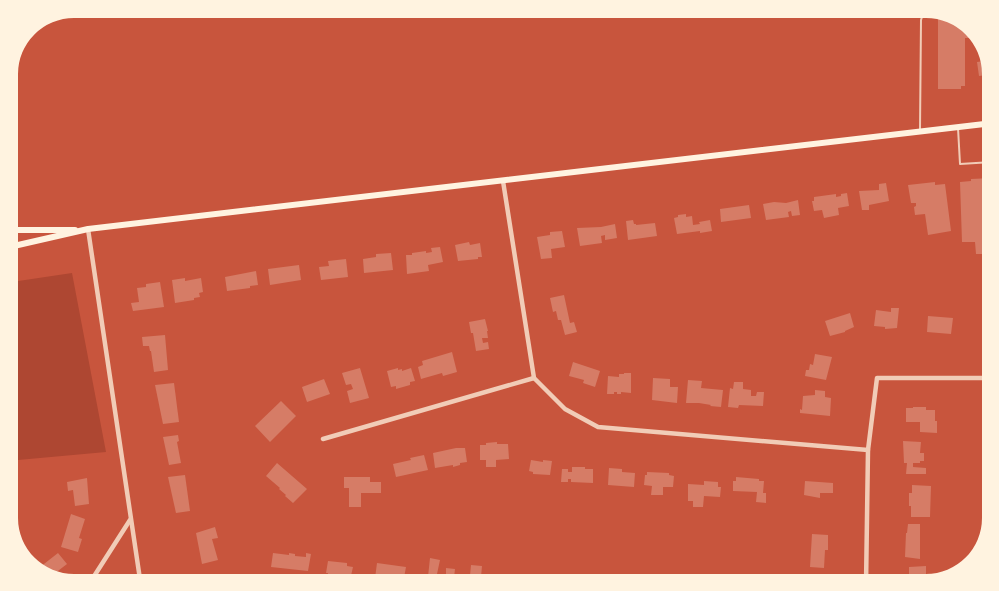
<svg xmlns="http://www.w3.org/2000/svg" width="999" height="591" font-family="'Source Sans 3',sans-serif">
<style>
.green{fill:#ae4732}
.building{fill:#d67c66}
.lines{fill:none;stroke-linecap:round;stroke-linejoin:round}
.service{stroke:#f1ccb7;stroke-width:2}
.minor{stroke:#f1ccb7;stroke-width:4.5}
.secondary{stroke:#fff3e0;stroke-width:6}
</style>
<rect width="100%" height="100%" fill="#c8553d"/>
<path class="green" d="M72,273L106,452L18,460L5,481V283Z"/>
<g class="building">
<path d="M938,11H946L960,15L975,38H965V86H961V89H938Z"/>
<path d="M983,51L994,69V74L979,76L977,62L984,61Z"/>
<path d="M992,178L990,254H976L975,242H962L960,182L971,181V179Z"/>
<path d="M935,182V185L945,184L951,231L928,235L925,214L915,215L914,207L916,206V203H911L908,185Z"/>
<path d="M886,183L889,201L869,205V210H862L859,191L879,190V184Z"/>
<path d="M847,193L849,206L838,208L839,215L824,218L822,210L814,211L812,201H814V197L836,194V197L841,196V194Z"/>
<path d="M798,200L800,215L792,216L791,211L788,212L789,217L766,220L763,204L774,202L786,203Z"/>
<path d="M749,205L751,218L721,222L720,209Z"/>
<path d="M686,214V217L692,216L693,225L700,224L699,222L710,220L712,231L700,233V231L677,234L674,218L678,217V215Z"/>
<path d="M633,220L634,224H636V225L655,223L657,236L628,240L626,221Z"/>
<path d="M615,224L617,238L605,240V235L601,236L602,243L580,246L577,228L601,227Z"/>
<path d="M562,231L565,247L551,249L552,258L541,259L537,237L550,235V232Z"/>
<path d="M469,242L470,245L480,243L482,257H478V259L458,261L455,245Z"/>
<path d="M440,247L443,262L428,265L429,271L407,274L406,255H412V253L426,251V253L432,252L431,248Z"/>
<path d="M391,253L393,270L364,273L363,259L376,257V254Z"/>
<path d="M346,259L348,277L321,280L319,267L329,266L328,261Z"/>
<path d="M299,265L301,280L270,285L268,269Z"/>
<path d="M256,271L258,285L250,286V288L227,291L225,277Z"/>
<path d="M185,278V281L201,278L203,292L199,293L200,297L194,298V300L175,303L172,280Z"/>
<path d="M160,282L164,307L133,311L131,303L139,302L137,288L146,287V284Z"/>
<path d="M564,295L570,323L574,322L577,332L565,335L561,320H558L556,311L553,312L550,298Z"/>
<path d="M891,308H899L897,328L885,329V327L874,326L876,310L891,312Z"/>
<path d="M850,313L854,327L845,331V332L830,336L825,321Z"/>
<path d="M928,316L953,318L951,334L927,332Z"/>
<path d="M485,319L488,331H487L488,338H482L483,343L488,342L489,349L476,351L473,333H471L469,322Z"/>
<path d="M165,335L168,370L154,372L151,351H150L149,346H143L142,337Z"/>
<path d="M452,352L457,372L443,376L442,373L421,379L418,367L423,365L422,361Z"/>
<path d="M815,354L832,357L826,380L805,376L806,370H809L810,364L813,365Z"/>
<path d="M573,362L600,371L595,387L583,383L584,380L569,376Z"/>
<path d="M360,368L369,398L350,403L347,391L353,389L351,384L346,385L342,373Z"/>
<path d="M398,368V370L402,369V371L411,368L415,381L410,382V385L396,389V386L391,387L387,371Z"/>
<path d="M624,373H631V393L621,392V394H617V392H614V394H607L608,376L619,377V374H624Z"/>
<path d="M653,378L670,379V387H678L677,403L652,400Z"/>
<path d="M324,379L330,394L307,402L302,387Z"/>
<path d="M688,380L702,381L701,388L723,390L721,407L710,406L711,405L699,403H686Z"/>
<path d="M734,382H743V389L751,390V396H756L757,392H764L763,406L739,405L738,408L728,407L730,388L733,389Z"/>
<path d="M174,383L179,422L163,424L155,385Z"/>
<path d="M815,390L825,391V397L831,398L830,416L800,413V409L802,410L803,396L815,395Z"/>
<path d="M281,401L296,416L270,442L255,426Z"/>
<path d="M913,407H926V410H935V421H937V433L920,432V422H906V408H913Z"/>
<path d="M178,435L179,441L177,442L181,463L169,465L163,437Z"/>
<path d="M903,441L921,442L920,453H924V461H920V463H913V467L926,468V474H906L907,463H904Z"/>
<path d="M497,442V444H508L509,459L496,460V467H486V460H480V445H486V443Z"/>
<path d="M456,448H465L467,462L460,463V465L453,467V465L435,468L433,453Z"/>
<path d="M424,455L428,470L396,477L393,464L411,460L410,458Z"/>
<path d="M531,460L543,462V460L552,461L550,475L533,474V472L529,471Z"/>
<path d="M277,463L307,489L293,503L285,496L286,495L279,489L280,488L266,476Z"/>
<path d="M572,467H585V469H593V483L571,482V479H568V482H561L562,469H568V472H572Z"/>
<path d="M609,468L622,469V472L635,473L634,487L608,485Z"/>
<path d="M647,472L669,473V475L674,476L673,487H663V495H651L652,486L644,485L645,475H647Z"/>
<path d="M185,475L190,511L176,513L168,477Z"/>
<path d="M344,477H370V482H381V493H361V507H349V488H344Z"/>
<path d="M736,477L759,479V481H764L763,493H766V503L756,502L757,492L733,491V481H736Z"/>
<path d="M87,478L89,504L75,506L73,490L68,491L67,482Z"/>
<path d="M704,481L718,482V487H721L720,497L704,496L703,507H693V501H688V484L704,485Z"/>
<path d="M805,481L833,483V493H820V498L804,495Z"/>
<path d="M912,485L931,486L930,517H911V506H909V493H912Z"/>
<path d="M71,514L85,519L79,538L82,539L78,552L61,547Z"/>
<path d="M908,524H920V559L905,557L906,533H907Z"/>
<path d="M215,527L218,538L212,539L218,560L202,564L196,533Z"/>
<path d="M812,534L828,535V550H825L824,568L810,567Z"/>
<path d="M58,553L67,564L54,574L58,579L55,581L39,576L35,571Z"/>
<path d="M273,553L289,555V553L295,554V556L306,557V553L311,554L308,571L271,567Z"/>
<path d="M430,558L440,560L437,574L446,575V568L455,569L453,586H427Z"/>
<path d="M328,561L347,563V566L353,567L350,580L339,578L338,582L327,580L328,573H326Z"/>
<path d="M377,563L406,567L403,583L385,580L384,586H374Z"/>
<path d="M471,565L482,566L481,577L478,576L477,580L487,581L488,574L496,575L495,586H469Z"/>
<path d="M926,566V574H922V586H909V567Z"/>
<path d="M518,575L530,577L529,586H506V582L517,584Z"/>
<path d="M560,577L572,579L571,586H559Z"/>
</g>
<g class="lines">
<g class="service">
<path d="M984,95L992,94"/>
<path d="M984,100L993,99"/>
<path d="M986,122L983,83L993,82"/>
<path d="M958,128L960,164L992,162"/>
<path d="M920,129L921,20L926,5"/>
</g>
<g class="minor">
<path d="M503,181L534,378L565,409L598,427L868,450"/>
<path d="M88,229L141,586"/>
<path d="M323,439L534,378"/>
<path d="M85,586L91,581L130,520"/>
<path d="M866,586L868,450L877,378H988"/>
</g>
<g class="secondary">
<path d="M5,230H75"/>
<path d="M5,248L88,229L993,123"/>
</g>
</g>
<path d="M0 0H999V591H0ZM74 18H926A56 56 0 0 1 982 74V518A56 56 0 0 1 926 574H74A56 56 0 0 1 18 518V74A56 56 0 0 1 74 18Z" fill="#fff3e0" fill-rule="evenodd"/>
</svg>
